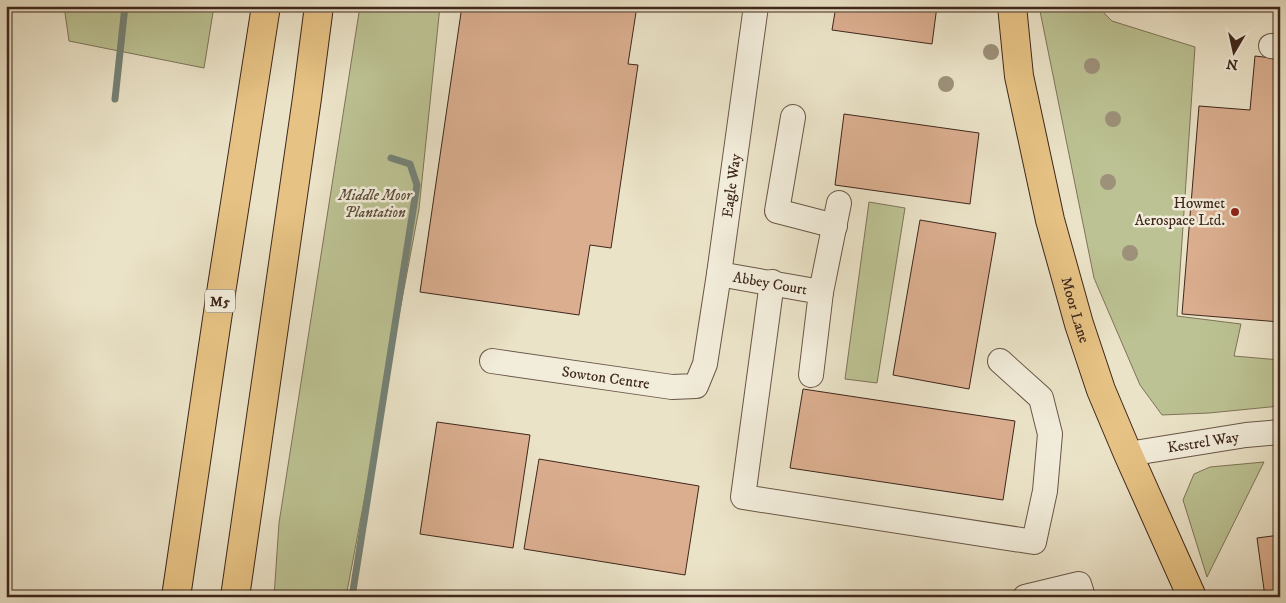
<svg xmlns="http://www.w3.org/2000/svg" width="1286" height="603" font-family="'IM FELL DW Pica',serif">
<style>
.green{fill:#bcc293;stroke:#7e7458}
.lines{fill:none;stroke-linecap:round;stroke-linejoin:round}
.stream{stroke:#758276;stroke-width:7}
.building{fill:#daae8f;stroke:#3f271c}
.minor-casing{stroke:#6a5647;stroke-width:26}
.major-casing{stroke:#3f271c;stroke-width:30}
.highway-casing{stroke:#3f271c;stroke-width:30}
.minor{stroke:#f2eddb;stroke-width:24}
.major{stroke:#e6c284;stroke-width:28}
.highway{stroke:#e6c284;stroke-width:28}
.tree{fill:#9d917a}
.poi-dot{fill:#8f2418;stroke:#f2eddb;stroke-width:2}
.labels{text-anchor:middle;stroke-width:5;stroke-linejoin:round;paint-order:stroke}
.shield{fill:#f2eddb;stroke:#756255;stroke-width:1}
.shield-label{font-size:14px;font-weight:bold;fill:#3f271c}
.street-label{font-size:15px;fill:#3f271c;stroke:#f2eddb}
.park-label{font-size:15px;font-style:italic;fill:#5e4e3a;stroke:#f2eddb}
.poi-label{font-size:15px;fill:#3f271c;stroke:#f2eddb;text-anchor:end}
</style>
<rect width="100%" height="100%" fill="#ebe3c8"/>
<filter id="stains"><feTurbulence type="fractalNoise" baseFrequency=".004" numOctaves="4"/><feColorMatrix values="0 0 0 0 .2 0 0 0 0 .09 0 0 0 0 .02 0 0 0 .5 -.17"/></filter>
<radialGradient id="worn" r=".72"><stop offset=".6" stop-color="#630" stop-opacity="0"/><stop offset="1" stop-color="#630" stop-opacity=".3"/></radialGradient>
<g class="green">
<path d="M64,6H214L204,68L69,41Z"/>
<path d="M360,6H440L419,209L346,597H274L279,523Z"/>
<path d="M1039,6H1097L1112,21L1195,47L1177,316L1241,324L1234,356L1280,360V406L1209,413L1162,415L1140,385L1094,278Z"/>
<path d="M869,202L905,208L877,383L845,379Z"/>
<path d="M1264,462L1207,577L1183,500L1194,474L1210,467Z"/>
</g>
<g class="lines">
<g class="stream">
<path d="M115,99L125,6"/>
<path d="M352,597L417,185L410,164L391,158"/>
</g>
</g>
<g class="building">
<path d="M462,6H637L628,64L638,65L611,248L590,245L579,315L420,292Z"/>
<path d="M836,6H937L932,44L832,30Z"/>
<path d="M1255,56L1280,59V322L1182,314L1199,106L1250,110Z"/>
<path d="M844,114L979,133L970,204L835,185Z"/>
<path d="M920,220L996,233L969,389L893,375Z"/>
<path d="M803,389L1015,421L1003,500L790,468Z"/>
<path d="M437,422L530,435L513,548L420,534Z"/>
<path d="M539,459L699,486L685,575L524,549Z"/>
<path d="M1280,535V597H1265L1257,538Z"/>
</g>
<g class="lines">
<g class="minor-casing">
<g id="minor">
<path d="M1271,46L1280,47"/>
<path d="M793,117L777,211L835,226"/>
<path id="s1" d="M719,274L821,292L811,375"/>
<path d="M772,282L743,497L1034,542L1045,491L1050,434L1041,398L1000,361"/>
<path d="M821,292L839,203"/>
<path id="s2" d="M492,361L672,387L696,386L705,364L719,274L756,6"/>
<path id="s3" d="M1128,454L1246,435L1280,432"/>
<path d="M1025,597L1079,584L1083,597"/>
</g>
</g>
<g class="major-casing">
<g id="major">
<path id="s4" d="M1012,6L1019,76L1050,220L1079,324L1101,390L1128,454L1192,597"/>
</g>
</g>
<g class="highway-casing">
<g id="highway">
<path d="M176,597L220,299L266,6"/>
<path d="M235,597L307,98L319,6"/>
</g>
</g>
<use href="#minor" class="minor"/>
<use href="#major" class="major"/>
<use href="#highway" class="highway"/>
</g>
<g class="tree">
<circle cx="991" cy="52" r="8"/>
<circle cx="1092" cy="66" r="8"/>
<circle cx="946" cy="84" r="8"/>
<circle cx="1113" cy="119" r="8"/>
<circle cx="1108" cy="182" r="8"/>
<circle cx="1130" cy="253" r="8"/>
</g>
<circle class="poi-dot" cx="1235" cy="212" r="5"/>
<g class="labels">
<rect class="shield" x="205" y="289.5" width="30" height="23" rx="4"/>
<g class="shield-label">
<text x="220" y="306">M5</text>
</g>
<g class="street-label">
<text dy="5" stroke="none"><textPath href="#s2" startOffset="410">Eagle Way</textPath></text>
<text dy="5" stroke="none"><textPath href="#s1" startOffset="52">Abbey Court</textPath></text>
<text dy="5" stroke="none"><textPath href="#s4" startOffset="311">Moor Lane</textPath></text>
<text dy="5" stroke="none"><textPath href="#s2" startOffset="115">Sowton Centre</textPath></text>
<text dy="5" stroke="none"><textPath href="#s3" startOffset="76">Kestrel Way</textPath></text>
</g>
<g class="park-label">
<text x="375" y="200">Middle Moor<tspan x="375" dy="17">Plantation</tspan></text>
</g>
<g class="poi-label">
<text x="1225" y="208">Howmet<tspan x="1225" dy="17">Aerospace Ltd.</tspan></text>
</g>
</g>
<rect width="1286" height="603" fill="none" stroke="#ebe3c8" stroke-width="25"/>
<rect x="8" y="8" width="1271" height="588" fill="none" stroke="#3f271c" stroke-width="2.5"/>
<rect x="12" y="12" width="1261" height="578" fill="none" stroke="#3f271c"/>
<g transform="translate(1234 52) rotate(189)" stroke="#f2eddb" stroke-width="4" paint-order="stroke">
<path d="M0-4L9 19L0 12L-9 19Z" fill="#3f271c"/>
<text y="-8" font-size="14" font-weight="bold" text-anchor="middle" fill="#3f271c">N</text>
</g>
<rect width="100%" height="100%" filter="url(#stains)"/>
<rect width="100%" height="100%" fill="url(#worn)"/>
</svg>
